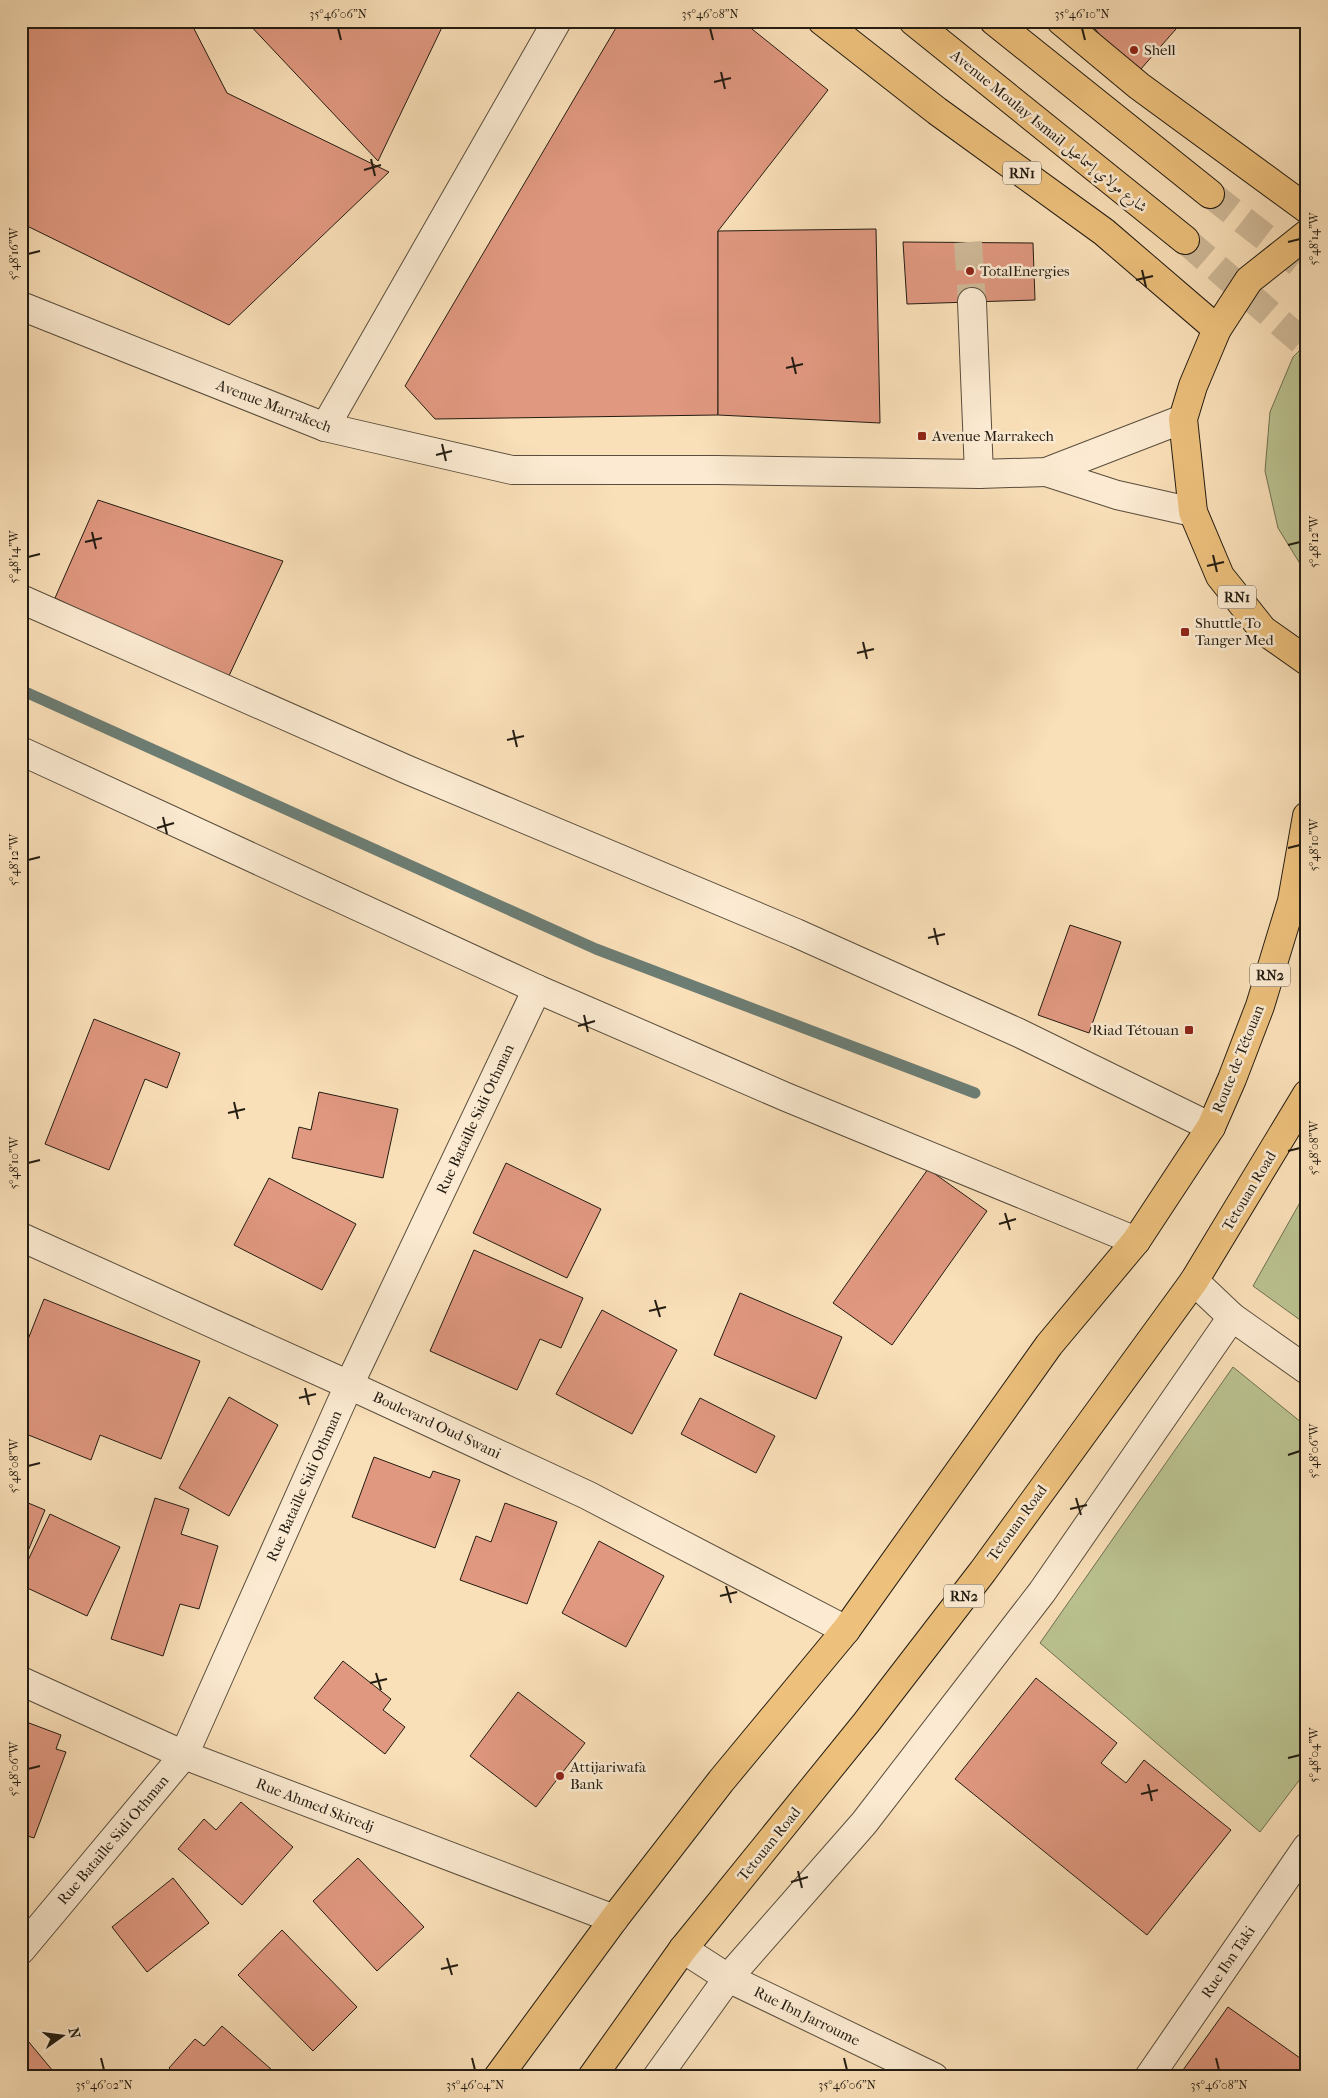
<svg xmlns="http://www.w3.org/2000/svg" width="1328" height="2098" font-family="'IM FELL French Canon',Amiri,serif">
<style>
.green{fill:#bbc391;stroke:#6f7052}
.lines{fill:none;stroke-linecap:round;stroke-linejoin:round}
.stream{stroke:#6d7d73;stroke-width:11}
.building{fill:#e09880;stroke:#231c12}
.minor-tunnel{stroke:#cfb998;stroke-width:28;stroke-dasharray:28 14;stroke-linecap:butt}
.highway-tunnel{stroke:#cfb998;stroke-width:28;stroke-dasharray:28 14;stroke-linecap:butt}
.minor-casing{stroke:#594d3c;stroke-width:30}
.highway-casing{stroke:#231c12;stroke-width:30}
.minor{stroke:#fcebd2;stroke-width:28}
.highway{stroke:#edc07c;stroke-width:28}
.ticks{fill:none;stroke:#231c12;stroke-width:2}
.poi-dot{fill:#8f2418;stroke:#fcebd2;stroke-width:2}
.labels{text-anchor:middle;stroke-width:5;stroke-linejoin:round;paint-order:stroke}
.shield{fill:#fcebd2;stroke:#645a4c;stroke-width:1}
.shield-label{font-size:14px;font-weight:bold;fill:#231c12}
.poi-label{font-size:15px;fill:#231c12;stroke:#fcebd2;text-anchor:start}
.street-label{font-size:15px;fill:#231c12;stroke:#fcebd2}
.neatline{fill:none;stroke:#231c12;stroke-width:2}
.ticks-label{font-size:12px;text-anchor:middle;fill:#231c12}
</style>
<rect width="100%" height="100%" fill="#fae0b9"/>
<filter id="stains"><feTurbulence type="fractalNoise" baseFrequency=".004" numOctaves="4"/><feColorMatrix values="0 0 0 0 .2 0 0 0 0 .09 0 0 0 0 .02 0 0 0 .5 -.17"/></filter>
<radialGradient id="worn" r=".72"><stop offset=".6" stop-color="#630" stop-opacity="0"/><stop offset="1" stop-color="#630" stop-opacity=".3"/></radialGradient>
<g class="green">
<path d="M1307,343V575L1278,528L1265,471L1270,412L1293,357Z"/>
<path d="M1307,1190V1325L1253,1286Z"/>
<path d="M1233,1367L1307,1427V1770L1260,1832L1040,1643Z"/>
</g>
<g class="lines">
<path class="stream" d="M21,690L596,949L975,1093"/>
</g>
<g class="building">
<path d="M21,21H190L227,93L389,172L229,325L21,223Z"/>
<path d="M246,21H445L378,161Z"/>
<path d="M620,21H742L828,90L718,231V415L435,419L405,386Z"/>
<path d="M1089,21H1183L1133,78Z"/>
<path d="M876,229L880,423L718,415V231Z"/>
<path d="M903,242L1033,243L1035,300L907,304Z"/>
<path d="M98,500L283,561L227,680L55,598Z"/>
<path d="M1070,925L1121,942L1089,1033L1038,1015Z"/>
<path d="M94,1019L180,1053L167,1088L145,1079L109,1170L45,1144Z"/>
<path d="M319,1092L398,1109L383,1178L292,1158L299,1127L311,1130Z"/>
<path d="M506,1163L601,1209L567,1278L473,1233Z"/>
<path d="M928,1169L987,1211L892,1345L833,1303Z"/>
<path d="M269,1178L356,1224L322,1290L234,1245Z"/>
<path d="M474,1250L583,1298L561,1348L540,1339L517,1390L430,1351Z"/>
<path d="M740,1293L842,1337L816,1399L714,1355Z"/>
<path d="M44,1299L200,1361L161,1459L100,1435L91,1460L21,1432V1357Z"/>
<path d="M602,1310L677,1350L632,1434L556,1394Z"/>
<path d="M229,1397L278,1425L229,1516L179,1488Z"/>
<path d="M700,1398L775,1436L756,1473L681,1434Z"/>
<path d="M374,1457L430,1478L433,1471L460,1480L435,1548L352,1517Z"/>
<path d="M155,1498L189,1509L181,1534L218,1546L199,1609L180,1604L163,1656L111,1639Z"/>
<path d="M21,1500L45,1510L21,1568Z"/>
<path d="M505,1503L557,1522L527,1604L460,1580L476,1536L491,1542Z"/>
<path d="M50,1514L120,1547L87,1616L21,1585V1575Z"/>
<path d="M599,1541L664,1576L626,1647L562,1613Z"/>
<path d="M343,1661L391,1699L383,1710L405,1727L385,1754L314,1698Z"/>
<path d="M1036,1678L1117,1743L1101,1763L1126,1783L1144,1760L1231,1830L1147,1935L955,1779Z"/>
<path d="M518,1692L585,1743L536,1807L470,1756Z"/>
<path d="M21,1720L61,1735L56,1749L66,1752L34,1838L21,1834Z"/>
<path d="M241,1802L293,1847L242,1905L178,1849L204,1819L216,1830Z"/>
<path d="M358,1858L424,1927L377,1971L313,1901Z"/>
<path d="M173,1878L209,1923L147,1972L112,1927Z"/>
<path d="M282,1930L357,2007L313,2051L238,1975Z"/>
<path d="M1228,2007L1307,2063V2077H1178Z"/>
<path d="M222,2026L272,2070L267,2077H168L173,2072L169,2068L195,2039L204,2046Z"/>
<path d="M28,2041L58,2077H21V2047Z"/>
</g>
<g class="lines">
<path class="minor-tunnel" d="M968,242L972,302"/>
<g class="highway-tunnel">
<path d="M1210,194L1307,270"/>
<path d="M1185,240L1307,346"/>
</g>
<g class="minor-casing">
<g id="minor">
<path d="M972,302L979,474"/>
<path d="M21,306L325,427L512,470H717L979,474L1046,472L1183,419"/>
<path d="M325,427L557,21"/>
<path d="M1046,472L1117,495L1193,512"/>
<path d="M21,599L408,770L796,933L1019,1033L1211,1127"/>
<path d="M21,751L537,989L786,1097L1136,1241"/>
<path d="M21,1237L349,1385L587,1495L846,1630"/>
<path d="M1194,1281L1232,1317L1307,1370"/>
<path d="M21,1681L184,1755L614,1919"/>
<path d="M683,1949L728,1978L934,2077"/>
<path d="M21,1950L184,1755L349,1385L537,989"/>
<path d="M657,2077L728,1978L864,1823L1042,1592L1232,1317"/>
<path d="M1149,2077L1307,1847"/>
</g>
</g>
<g class="highway-casing">
<g id="highway">
<path d="M822,21L937,111L1104,232L1217,329"/>
<path d="M913,21L1185,240"/>
<path d="M994,21L1210,194"/>
<path d="M1061,21L1139,86L1307,209"/>
<path d="M1307,234L1249,280L1217,329L1193,386L1183,419L1193,512L1220,576L1263,630L1307,661"/>
<path d="M498,2077L614,1919L721,1781L846,1630L1049,1345L1136,1241L1211,1127L1232,1079L1260,1006L1292,901L1307,816"/>
<path d="M592,2077L683,1949L866,1723L983,1571L1194,1281L1307,1094"/>
</g>
</g>
<use href="#minor" class="minor"/>
<use href="#highway" class="highway"/>
</g>
<path class="ticks" d="M338,28L341,40M710,28L713,40M1082,28L1085,40M721,72L725,89M714,82L731,78M371,159L375,176M364,170L381,165M1288,242L1300,239M28,254L40,251M1142,270L1146,287M1136,280L1153,276M792,357L796,374M786,368L803,364M442,444L446,461M436,455L452,451M92,532L96,549M85,542L102,538M1288,545L1300,542M1213,555L1217,572M28,557L40,554M1207,566L1224,562M863,642L867,659M857,653L874,649M513,730L517,747M507,740L524,736M163,817L167,834M157,828L174,823M1288,848L1300,845M28,860L40,857M934,928L938,945M928,938L945,934M584,1015L588,1032M578,1026L595,1021M234,1102L238,1119M228,1113L245,1109M1288,1151L1300,1148M28,1163L40,1160M1005,1213L1010,1230M999,1224L1016,1219M655,1300L660,1317M649,1311L666,1307M305,1388L309,1405M299,1398L316,1394M1288,1455L1300,1451M28,1466L40,1463M1076,1498L1081,1515M1070,1509L1087,1505M726,1586L731,1603M720,1596L737,1592M376,1673L381,1690M370,1683L387,1679M1288,1758L1300,1755M28,1769L40,1766M1148,1784L1152,1801M1141,1794L1158,1790M798,1871L802,1888M791,1882L808,1877M447,1958L452,1975M441,1969L458,1965M101,2058L104,2070M472,2058L475,2070M844,2058L847,2070M1216,2058L1219,2070"/>
<g class="poi-dot">
<circle cx="1134" cy="50" r="5"/>
<circle cx="970" cy="271" r="5"/>
<rect x="917" y="431" width="10" height="10" rx="2.5"/>
<rect x="1180" y="627" width="10" height="10" rx="2.5"/>
<rect x="1184" y="1025" width="10" height="10" rx="2.5"/>
<circle cx="560" cy="1776" r="5"/>
</g>
<g class="labels">
<g class="shield">
<rect x="1003" y="161.5" width="38" height="23" rx="4"/>
<rect x="1218" y="585.5" width="38" height="23" rx="4"/>
<rect x="1250" y="963.5" width="40" height="23" rx="4"/>
<rect x="944" y="1584.5" width="40" height="23" rx="4"/>
</g>
<g class="shield-label">
<text x="1022" y="178">RN1</text>
<text x="1237" y="602">RN1</text>
<text x="1270" y="980">RN2</text>
<text x="964" y="1601">RN2</text>
</g>
<g class="poi-label">
<text x="1144" y="55">Shell</text>
<text x="980" y="276">TotalEnergies</text>
<text x="932" y="441">Avenue Marrakech</text>
<text x="1195" y="628">Shuttle To<tspan x="1195" dy="17">Tanger Med</tspan></text>
<text x="1179" y="1035" text-anchor="end">Riad Tétouan</text>
<text x="570" y="1772">Attijariwafa<tspan x="570" dy="17">Bank</tspan></text>
</g>
<g class="street-label">
<text transform="translate(1049 131) rotate(39)" y="5">Avenue Moulay Ismail شارع مولاي إسماعيل</text>
<text transform="translate(274 406) rotate(21)" y="5">Avenue Marrakech</text>
<text transform="translate(1238 1059) rotate(-68)" y="5">Route de Tétouan</text>
<text transform="translate(475 1119) rotate(-65)" y="5">Rue Bataille Sidi Othman</text>
<text transform="translate(1249 1191) rotate(-59)" y="5">Tetouan Road</text>
<text transform="translate(437 1425) rotate(25)" y="5">Boulevard Oud Swani</text>
<text transform="translate(304 1486) rotate(-66)" y="5">Rue Bataille Sidi Othman</text>
<text transform="translate(1017 1523) rotate(-54)" y="5">Tetouan Road</text>
<text transform="translate(315 1805) rotate(21)" y="5">Rue Ahmed Skiredj</text>
<text transform="translate(113 1840) rotate(-50)" y="5">Rue Bataille Sidi Othman</text>
<text transform="translate(769 1844) rotate(-51)" y="5">Tetouan Road</text>
<text transform="translate(1228 1962) rotate(-56)" y="5">Rue Ibn Taki</text>
<text transform="translate(807 2016) rotate(26)" y="5">Rue Ibn Jarroume</text>
</g>
</g>
<rect width="1328" height="2098" fill="none" stroke="#fae0b9" stroke-width="55"/>
<g transform="translate(62 2036) rotate(76)" stroke="#fcebd2" stroke-width="4" paint-order="stroke">
<path d="M0-4L9 19L0 12L-9 19Z" fill="#231c12"/>
<text y="-8" font-size="14" font-weight="bold" text-anchor="middle" fill="#231c12">N</text>
</g>
<rect x="28" y="28" width="1272" height="2042" class="neatline"/>
<g class="ticks-label">
<text x="338" y="18">35°46'06"N</text>
<text x="710" y="18">35°46'08"N</text>
<text x="1082" y="18">35°46'10"N</text>
<text transform="translate(1314 239) rotate(-90)" y="4">5°48'14"W</text>
<text transform="translate(14 254) rotate(-90)" y="4">5°48'16"W</text>
<text transform="translate(1314 542) rotate(-90)" y="4">5°48'12"W</text>
<text transform="translate(14 557) rotate(-90)" y="4">5°48'14"W</text>
<text transform="translate(1314 845) rotate(-90)" y="4">5°48'10"W</text>
<text transform="translate(14 860) rotate(-90)" y="4">5°48'12"W</text>
<text transform="translate(1314 1148) rotate(-90)" y="4">5°48'08"W</text>
<text transform="translate(14 1163) rotate(-90)" y="4">5°48'10"W</text>
<text transform="translate(1314 1451) rotate(-90)" y="4">5°48'06"W</text>
<text transform="translate(14 1466) rotate(-90)" y="4">5°48'08"W</text>
<text transform="translate(1314 1755) rotate(-90)" y="4">5°48'04"W</text>
<text transform="translate(14 1769) rotate(-90)" y="4">5°48'06"W</text>
<text x="104" y="2089">35°46'02"N</text>
<text x="475" y="2089">35°46'04"N</text>
<text x="847" y="2089">35°46'06"N</text>
<text x="1219" y="2089">35°46'08"N</text>
</g>
<rect width="100%" height="100%" filter="url(#stains)"/>
<rect width="100%" height="100%" fill="url(#worn)"/>
</svg>
